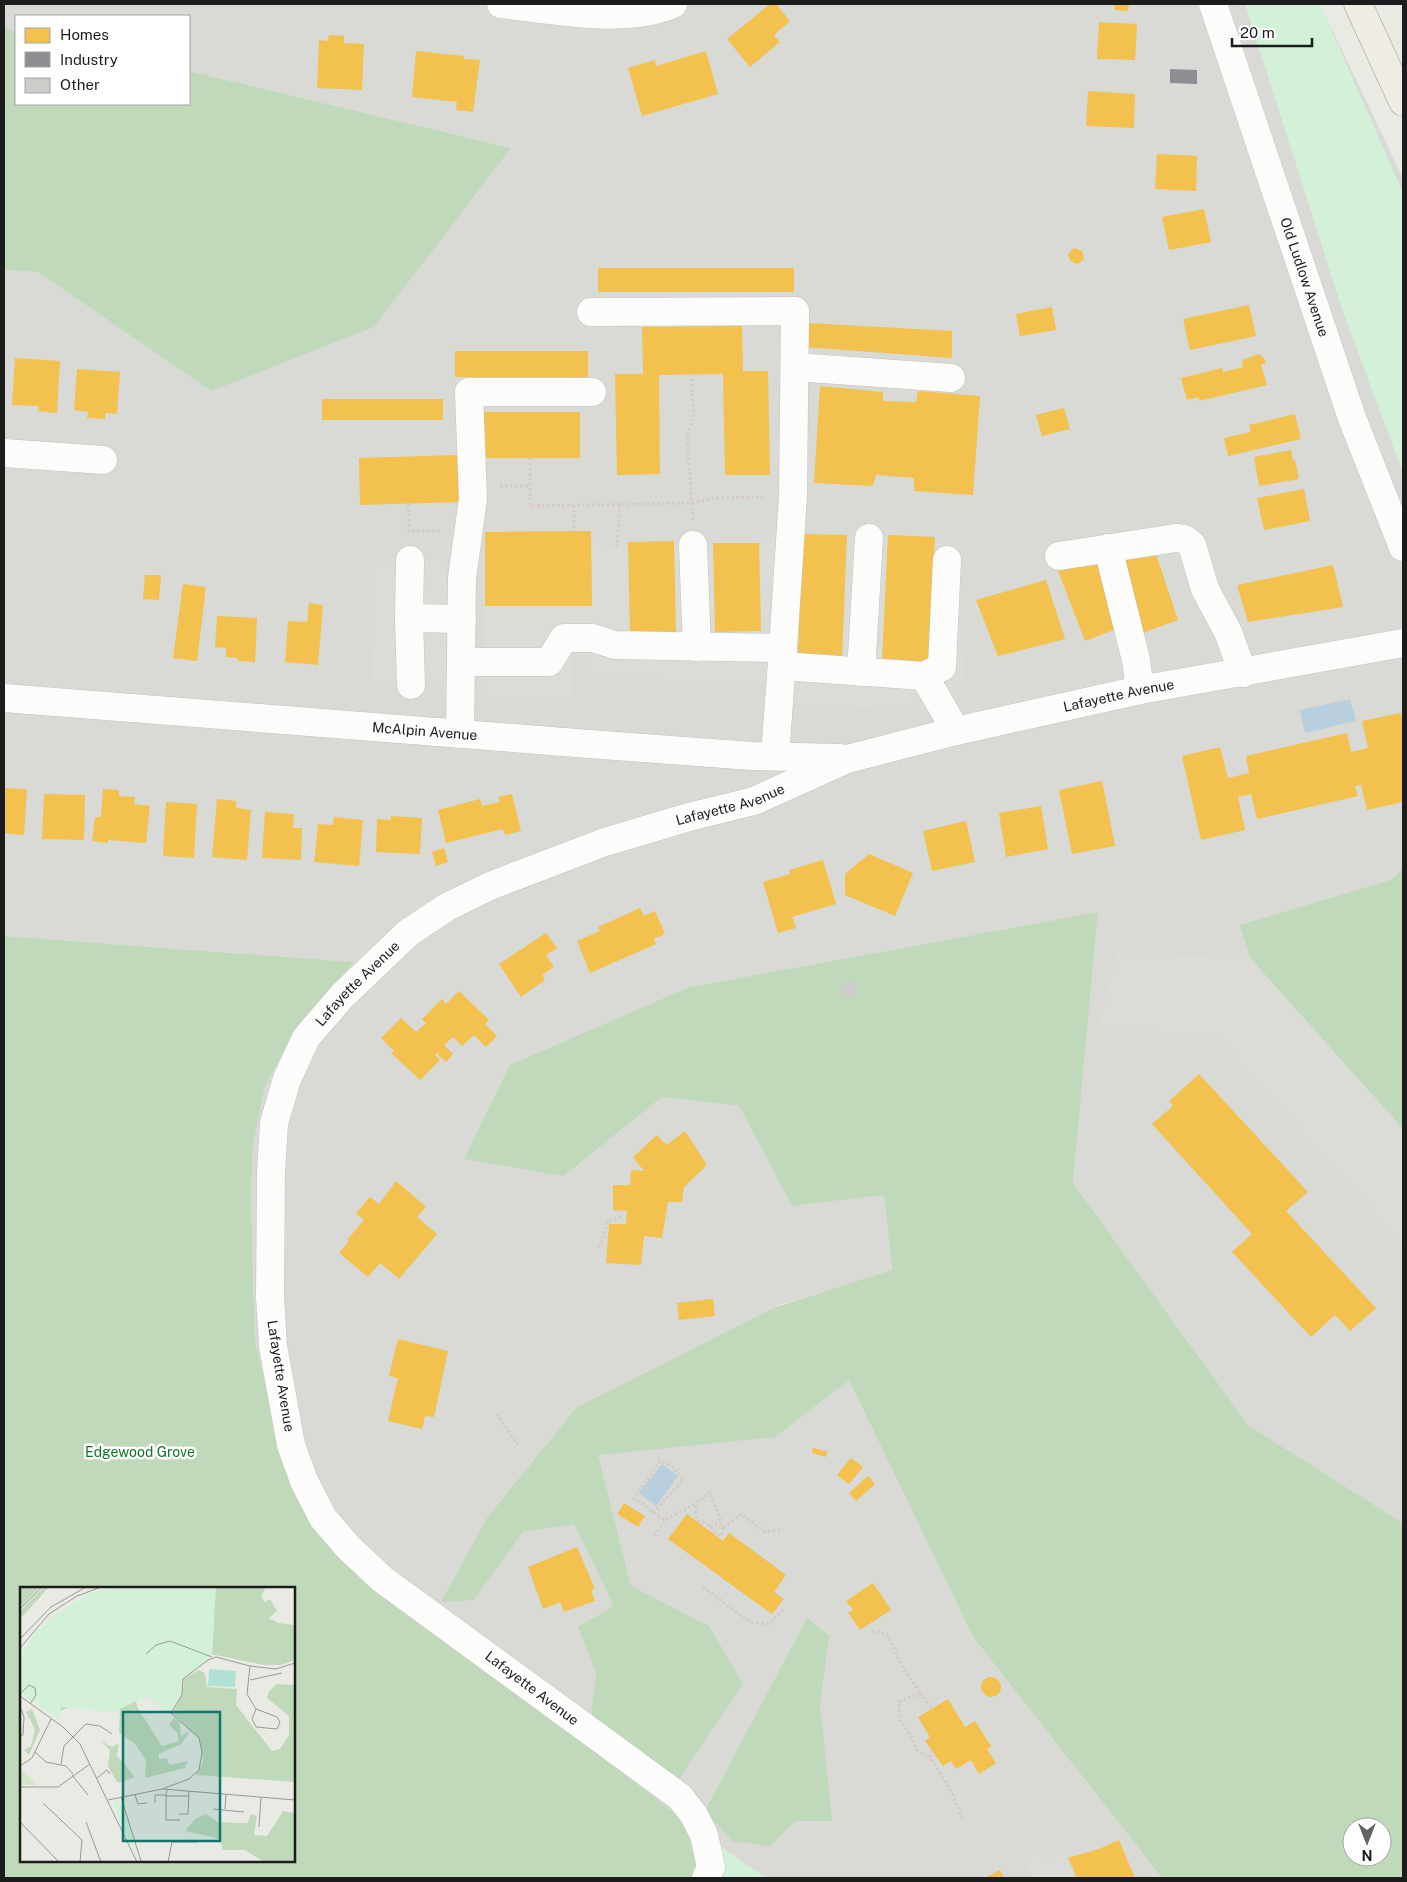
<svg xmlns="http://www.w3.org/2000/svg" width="1407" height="1882" font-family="'Public Sans',sans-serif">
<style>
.residential{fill:#d9d9d6}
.forest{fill:#c0d9bb;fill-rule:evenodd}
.park{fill:#d2f1d8}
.parking{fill:#dbdbd8}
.water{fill:#b8cfdd}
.homes{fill:#f2c14e}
.industry{fill:#8d8d92}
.building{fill:#ccccc8}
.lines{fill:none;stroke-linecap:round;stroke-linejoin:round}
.minor-casing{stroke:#c3c3c1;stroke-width:29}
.major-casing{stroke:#9f9b83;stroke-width:29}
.path{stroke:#d5cac5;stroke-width:3;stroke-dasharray:2.5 2.5;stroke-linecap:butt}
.minor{stroke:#fcfcfb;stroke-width:28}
.major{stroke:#efede3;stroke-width:28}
.labels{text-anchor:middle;stroke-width:5;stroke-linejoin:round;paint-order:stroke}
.street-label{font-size:14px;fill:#1c1c1c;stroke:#fff}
.park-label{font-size:14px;fill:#0f742a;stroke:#fff}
.inset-road{fill:none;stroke:#989895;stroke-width:1}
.view{fill:#0f766e;fill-opacity:0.15;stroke:#0f766e;stroke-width:2.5}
.inset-edge{fill:none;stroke:#1c1c1c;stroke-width:2.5}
</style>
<rect width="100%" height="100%" fill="#eaeae5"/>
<path class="residential" d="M4,4H1320L1403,178V1523L1248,1425L1073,1183L1098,912L690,987L564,1176L662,1097L739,1106L792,1206L884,1195L892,1271L776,1306L849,1380L973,1637L1162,1878H750L678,1816L571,1732L374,1586L281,1453L255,1340L251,1197L253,1144L264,1089L296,1027L354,962L4,936V270L38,272L211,391L511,148L189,71V16H16V32L7,30L4,19Z"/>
<g class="forest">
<path d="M4,19L7,30L16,32V104H189V71L511,148L374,327L211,391L38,272L4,270Z"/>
<path d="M1403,868V1129L1250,958L1240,925L1391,880Z"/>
<path d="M1098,912L1073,1183L1248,1425L1403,1523V1878H1162L973,1637L849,1380L775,1437L598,1455L631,1586L709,1626L743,1684L675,1785L591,1721L596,1673L578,1627L614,1606L574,1524L523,1532L474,1600L441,1602L487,1518L577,1407L776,1307L892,1270L884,1195L792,1206L739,1106L662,1097L564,1176L464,1159L510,1065L690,987ZM1352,1827H1382V1857H1352Z"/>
<path d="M4,936L354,962L296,1027L264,1089L253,1144L251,1197L255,1340L281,1453L294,1490L571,1732L678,1816C693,1833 699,1857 695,1878H4ZM21,1588H294V1861H21Z"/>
<path d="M807,1618L829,1636L820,1705L832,1821H796L770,1846L732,1841L705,1811Z"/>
</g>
<g class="park">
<path d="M1245,4H1320L1403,193V473L1342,309Z"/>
<path d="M704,1835L766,1878H706Z"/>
</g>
<g class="parking">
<path d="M802,534L847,535L869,538L888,535L935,537L963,546L961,589L963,678L948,691L930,712L792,704L767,681L592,679L591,651L573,652L571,699L482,697L485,606H592L591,542L617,547L628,542L674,541L693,545L759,543Z"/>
<path d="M446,560L447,686L371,687L369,561Z"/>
<path d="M1117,953L1250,958L1403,1129V1245L1215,1035L1098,1029Z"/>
<path d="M1043,1850L1045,1858L1067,1852L1074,1877L1070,1878H1033L1025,1857Z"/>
</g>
<g class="water">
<path d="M1350,699L1356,721L1305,733L1300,710Z"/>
<path d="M662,1464L678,1476L656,1506L639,1493Z"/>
</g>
<g class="homes">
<path d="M770,4H776L790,21L774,35L780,42L750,67L727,39Z"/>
<path d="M1115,4H1129L1128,11L1114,10Z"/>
<path d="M1099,22L1137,24L1135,60L1097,59Z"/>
<path d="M329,35L344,36V43L364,44L362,90L317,88L319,40L328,41Z"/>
<path d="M416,51L464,56V59L480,60L473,112L456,110L457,102L412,97Z"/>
<path d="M706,51L718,94L642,116L628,68L655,60L656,66Z"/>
<path d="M1088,91L1135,94L1134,128L1086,126Z"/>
<path d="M1157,154L1197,156L1196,191L1155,189Z"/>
<path d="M1204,209L1211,242L1169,250L1162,217Z"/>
<path d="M1074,248L1082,251L1084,259L1078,264L1071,262L1068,254Z"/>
<rect x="598" y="268" width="196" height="24"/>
<path d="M1249,305L1256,336L1190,350L1183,319Z"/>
<path d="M1052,307L1056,330L1020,336L1016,314Z"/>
<path d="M807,323L952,331V358L804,347Z"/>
<path d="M742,326L743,371H768L770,475H725L723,374L659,375L660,474L617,475L615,374H643L642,327Z"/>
<rect x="455" y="351" width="133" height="26"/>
<path d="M1259,354L1264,358L1266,363L1261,365L1267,385L1199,401V397L1187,400L1181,378L1222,368L1223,372L1243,367L1242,360Z"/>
<path d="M15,358L60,361L57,413L38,411L39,406L12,405Z"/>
<path d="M77,369L120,372L117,414L105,413V419L87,418L88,412L74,410Z"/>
<path d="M820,386L883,392V401L916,402L918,391L980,396L973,495L914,491V478L876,475L873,486L814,483Z"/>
<rect x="322" y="399" width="121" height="21"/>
<path d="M1064,408L1070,429L1042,436L1036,415Z"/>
<rect x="480" y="412" width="100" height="46"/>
<path d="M1295,414L1301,439L1228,456L1224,438L1251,432L1249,425Z"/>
<path d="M1291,450L1293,461L1295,460L1299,479L1259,486L1254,457Z"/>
<path d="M460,455L461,502L360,505L359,458Z"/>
<path d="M1304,489L1310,521L1264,530L1257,498Z"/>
<path d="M591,531L592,606H485V532Z"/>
<path d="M802,534L847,535L842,657L798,655Z"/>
<path d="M888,535L935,537L929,662L882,660Z"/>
<path d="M674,541L676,632L630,633L628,542Z"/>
<path d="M713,543H759L761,631L715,632Z"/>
<path d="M1154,548L1178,620L1137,635L1113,561Z"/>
<path d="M1098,550L1124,626L1085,641L1055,563Z"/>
<path d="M1333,565L1343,607L1248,622L1237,585Z"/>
<path d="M145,575H161L159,600L143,599Z"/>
<path d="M1046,580L1065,639L998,656L976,600Z"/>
<path d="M183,584L206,587L197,661L173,658Z"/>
<path d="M309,603L323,605L318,665L285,662L288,621L307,622Z"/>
<path d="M217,616L257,618L255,662L238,661V658L226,657V648L215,647Z"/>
<path d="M1401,713L1403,723V802L1367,810L1361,785L1355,786L1358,796L1257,819L1251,794L1238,797L1245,830L1201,840L1182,756L1220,747L1228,778L1249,773L1246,756L1347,733L1351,752L1368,748L1362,721Z"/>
<path d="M1102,781L1115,846L1072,854L1059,790Z"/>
<path d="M4,788L27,789L24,835L4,833Z"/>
<path d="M103,789L119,790V796L135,797L134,804L150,806L146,843L108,840V843L92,841L95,817H101Z"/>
<path d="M44,794L85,795L84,840L42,839Z"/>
<path d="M512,794L521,831L505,835L503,829L446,843L438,810L480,799L482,806L500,802L498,797Z"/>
<path d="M217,799L236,801V808L251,810L247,860L212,857Z"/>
<path d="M166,802L197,804L194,858L163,856Z"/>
<path d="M1041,806L1048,849L1006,857L999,813Z"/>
<path d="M265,812L294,814L293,828H302L301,860L262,858Z"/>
<path d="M391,816L422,818L420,854L376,852L377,819L391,820Z"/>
<path d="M334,817L363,820L359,866L314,862L318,824L333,825Z"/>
<path d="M966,821L975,862L932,871L923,831Z"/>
<path d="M444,848L448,862L436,866L432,852Z"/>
<path d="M869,854L913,873L895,916L845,895V874Z"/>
<path d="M823,860L836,904L792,917L796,928L778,933L763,882L790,874L789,870Z"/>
<path d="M640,908L644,916L655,911L665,934L654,939L656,944L590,973L577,941L600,931L598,927Z"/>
<path d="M546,933L557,948L546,955L554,967L542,975L545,980L521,997L499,964Z"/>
<path d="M459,991L489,1020L485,1024L497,1036L486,1047L474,1035L462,1046L453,1037L444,1045L453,1054L446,1062L436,1053L435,1055L440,1060L420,1080L391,1053L394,1051L381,1038L401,1018L416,1032L426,1023L422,1019L442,999L446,1004Z"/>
<path d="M1199,1074L1308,1192L1286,1211L1376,1308L1350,1331L1335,1315L1311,1337L1232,1252L1252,1234L1152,1124L1173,1106L1169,1101Z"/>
<path d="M685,1131L707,1165L684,1187L682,1202H668L662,1238L644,1236L641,1265L606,1263L609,1224H626L627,1211L613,1210V1185H630L631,1170L644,1171L633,1157L657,1135L667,1145Z"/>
<path d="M396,1181L426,1207L417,1217L437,1234L399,1279L380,1263L368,1277L339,1253L349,1241L347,1240L364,1220L356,1213L370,1197L379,1204Z"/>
<path d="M713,1299L715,1316L679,1320L677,1303Z"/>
<path d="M398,1339L448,1351L434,1417L425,1416L422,1429L388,1421L398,1378L389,1376Z"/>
<path d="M813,1448L827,1451L826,1457L812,1453Z"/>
<path d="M851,1458L863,1467L849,1484L837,1475Z"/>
<path d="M868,1476L875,1484L856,1501L849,1493Z"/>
<path d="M624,1503L645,1516L638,1527L617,1514Z"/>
<path d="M687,1514L723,1541L729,1533L786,1575L774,1592L784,1599L772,1614L668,1539Z"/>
<path d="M577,1547L595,1589L591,1590L595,1601L564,1612L560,1602L543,1609L528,1567Z"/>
<path d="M873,1583L891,1610L860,1630L848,1613L853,1610L846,1601Z"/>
<circle cx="991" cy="1687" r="10"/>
<path d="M948,1699L965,1727L975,1721L991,1746L987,1749L996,1763L979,1774L971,1760L956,1769L951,1761L943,1766L925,1741L930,1737L918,1717Z"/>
<path d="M1119,1840L1135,1878H1077L1068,1858L1099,1849Z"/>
<path d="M1000,1870L1004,1878H984Z"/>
</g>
<path class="industry" d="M1170,69L1197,70V84L1170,83Z"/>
<path class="building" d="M857,981L859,996L843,998L841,984Z"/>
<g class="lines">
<g class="minor-casing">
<g id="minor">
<path d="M501,4C552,10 626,25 673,4"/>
<path id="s1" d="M1213,4L1352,418L1403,547"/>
<path d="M591,312L795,311L793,496L783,648"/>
<path d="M795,367L951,378"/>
<path d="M4,453L103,460"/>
<path d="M693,545L697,647"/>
<path d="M1108,548L1136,660L1140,690"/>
<path d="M1059,556L1176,538L1184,539L1192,545L1205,589L1228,632L1243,673"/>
<path d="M410,560L409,618L411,685"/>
<path d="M409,618L462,619"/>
<path d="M461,662H549L564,638H593L615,645L783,648L775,756"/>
<path d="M782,666L924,676L942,667L947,560"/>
<path d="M861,672L869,538"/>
<path d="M924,676L956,731"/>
<path id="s2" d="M4,698L589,744L752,756L840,758"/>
<path d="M460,734L462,578L473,499L469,392H592"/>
<path id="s3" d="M706,1878L711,1867L704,1835L694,1815L680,1797L382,1579L348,1547L323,1518L304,1481L291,1445L273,1346L270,1296L271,1172L274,1123L287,1079L306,1038L342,996L408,933L447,907L490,886L605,842L689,817L754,801L847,759L956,731L1140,690L1403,643"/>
</g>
</g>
<g class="major-casing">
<path id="major" d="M1358,4L1403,102"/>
</g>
<g class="path">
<path d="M691,374L694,417L687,435L693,520"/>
<path d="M530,458V506L692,503L712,498L766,497"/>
<path d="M500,486H530"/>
<path d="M409,504V531H441"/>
<path d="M574,505V531"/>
<path d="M617,547L620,504"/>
<path d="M599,1248L608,1221L621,1216"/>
<path d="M497,1414L519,1447"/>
<path d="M653,1513L683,1480L673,1467L660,1461L634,1498L665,1520"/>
<path d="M710,1526L716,1524L723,1528L741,1514L765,1532L783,1529"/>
<path d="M655,1536L665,1520L695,1504L710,1492L723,1528L721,1536L713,1531L710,1526L697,1520L695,1504"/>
<path d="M703,1587L750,1622L768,1624L783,1610"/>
<path d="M872,1631L887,1634L904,1670L921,1693L899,1702V1719L910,1734L918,1752L930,1757"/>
<path d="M921,1693L932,1709"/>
<path d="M932,1750L930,1757L951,1790L962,1819"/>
</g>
<use href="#minor" class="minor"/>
<use href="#major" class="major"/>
</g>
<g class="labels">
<g class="street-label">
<text dy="5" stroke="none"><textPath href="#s1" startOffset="288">Old Ludlow Avenue</textPath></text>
<text dy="5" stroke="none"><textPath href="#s3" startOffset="1939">Lafayette Avenue</textPath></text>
<text dy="5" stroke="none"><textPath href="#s2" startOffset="422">McAlpin Avenue</textPath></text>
<text dy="5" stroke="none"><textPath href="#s3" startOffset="1534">Lafayette Avenue</textPath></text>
<text dy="5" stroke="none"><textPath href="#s3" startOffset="1114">Lafayette Avenue</textPath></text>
<text transform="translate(281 1376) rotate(81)" y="5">Lafayette Avenue</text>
<text transform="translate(532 1688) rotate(37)" y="5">Lafayette Avenue</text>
</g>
<g class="park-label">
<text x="140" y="1457">Edgewood Grove</text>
</g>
</g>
<g transform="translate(20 1587)">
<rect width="275" height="275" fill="#eaeae5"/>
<path d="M0,182H1L17,198H0Z" fill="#d0e8c4"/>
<path d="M0,0H20L0,21ZM24,0H29L0,32V24ZM158,0H246L241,10L245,15L250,12L257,24L249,31L258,36L275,38V73L261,78H244L190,67L116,112L117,120L142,159L159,154L157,145L149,138L154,131L160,136L161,149L170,144L161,157L139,167V172L146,171L150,178L168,174L165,181L125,191L126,173L114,156L99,146L100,123L59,116L38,125L73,52ZM179,83L185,86L187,100L217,102L216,118L252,164L260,162L269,148V129L247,111L249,104L257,97L275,98V195L176,188L183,175L180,152L152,125L163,107L164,92ZM12,122L20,143L9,168L4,163L11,159L15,142L6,125ZM81,154L92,160L99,156L97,169L115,190L98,196L88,180L90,163ZM263,224L275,226V275H244L225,263H203L200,252L165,244L175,232L186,227L198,235L221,236H227L231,227L237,229L234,248L247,249Z" fill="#c0d9bb"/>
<path d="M97,0H196L192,70L163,92L162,108L152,128L126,110L93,125L41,120L40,133L0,105V71L15,46L33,29L70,6ZM98,213L108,233L118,273L93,217Z" fill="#d2f1d8"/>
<path d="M189,82L216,84L215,100L188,99Z" fill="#b1e1d5"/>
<path class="inset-road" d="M0,22L22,0M0,52L31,20L66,0M0,61L29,27L57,9L81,0M126,67L136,58L150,54L192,70M230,79L227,107L236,122M230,93L262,86M0,107L9,98L15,101L16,108L10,117M0,109L43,140L60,157L117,275M0,119L4,130L3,148H0M236,122L257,130L260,135L257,142L236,140L232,132ZM15,165L26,175L46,179L53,187M41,177L44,159L66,137L80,139L92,147M0,179L12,171L31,132M52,188L68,208M77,191L87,183L90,187M0,200H38L70,177M143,202L275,213M147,202L146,209H169M115,208L118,217L127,216M146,209V233H160M101,210L121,274M88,213L142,202L169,192L179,183L182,165L179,151L151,126L162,108L163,92L188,73L196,70L230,79L256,82L275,76M23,216L62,253L60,275M135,216V208H146M193,222L224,225M205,222L206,207M159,227H168L169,204M0,235L39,275M66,235L81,275M239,240L241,210M148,275L152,255H178"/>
<path class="view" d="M103,125H200V254H103Z"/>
<rect width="275" height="275" class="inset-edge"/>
</g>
<rect width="1407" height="1882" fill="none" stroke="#1c1c1c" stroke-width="10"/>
<rect x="15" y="15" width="175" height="90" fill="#ffffff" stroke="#a4a4a4"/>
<rect x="25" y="28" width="25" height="15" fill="#f2c14e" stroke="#a4a4a4"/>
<text x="60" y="40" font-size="15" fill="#1c1c1c">Homes</text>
<rect x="25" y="52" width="25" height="15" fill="#8d8d92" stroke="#a4a4a4"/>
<text x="60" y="65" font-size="15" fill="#1c1c1c">Industry</text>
<rect x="25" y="78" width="25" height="15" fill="#ccccc8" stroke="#a4a4a4"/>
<text x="60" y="90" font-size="15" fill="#1c1c1c">Other</text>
<g transform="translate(1367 1842) rotate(180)"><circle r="24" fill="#ffffff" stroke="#a4a4a4"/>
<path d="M0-4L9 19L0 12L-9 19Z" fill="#646462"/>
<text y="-8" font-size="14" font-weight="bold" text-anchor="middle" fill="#1c1c1c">N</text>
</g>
<path d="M1232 38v8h80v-8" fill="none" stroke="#1c1c1c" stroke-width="2.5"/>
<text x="1240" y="38" font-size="15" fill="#1c1c1c" stroke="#ffffff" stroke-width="4" paint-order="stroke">20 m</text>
</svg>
